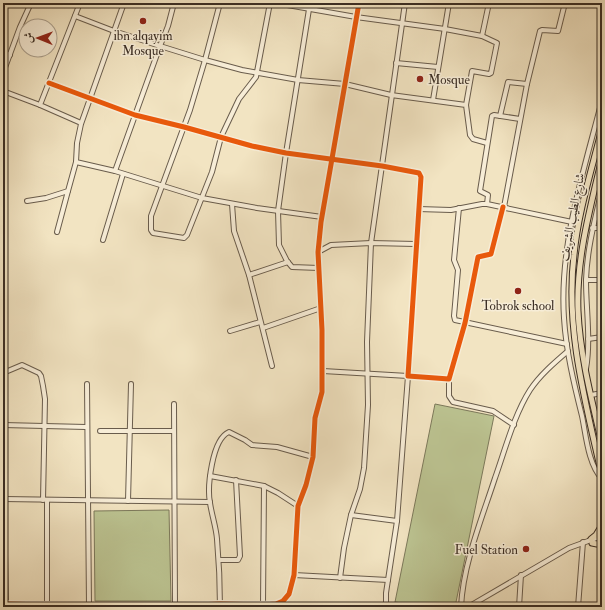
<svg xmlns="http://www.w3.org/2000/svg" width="605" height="610" font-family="'IM FELL Double Pica',Amiri,serif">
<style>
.green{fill:#bcc492;stroke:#7c795b}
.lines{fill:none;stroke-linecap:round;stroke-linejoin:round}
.minor-casing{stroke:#695c4c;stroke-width:6}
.major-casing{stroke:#3b2e24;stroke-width:7}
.minor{stroke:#f7edd7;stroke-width:4}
.major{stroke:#f2e4c2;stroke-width:5}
.cycleway-casing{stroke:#f7edd7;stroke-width:8}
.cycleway{stroke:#e8590c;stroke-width:5}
.poi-dot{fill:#8f2418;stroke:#f7edd7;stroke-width:1.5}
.labels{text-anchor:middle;stroke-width:3;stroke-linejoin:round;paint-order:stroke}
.poi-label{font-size:13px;fill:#3b2e24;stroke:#f7edd7}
.street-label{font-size:13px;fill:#3b2e24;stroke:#f7edd7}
</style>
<rect width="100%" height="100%" fill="#f2e4c2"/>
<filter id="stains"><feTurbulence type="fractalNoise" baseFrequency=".005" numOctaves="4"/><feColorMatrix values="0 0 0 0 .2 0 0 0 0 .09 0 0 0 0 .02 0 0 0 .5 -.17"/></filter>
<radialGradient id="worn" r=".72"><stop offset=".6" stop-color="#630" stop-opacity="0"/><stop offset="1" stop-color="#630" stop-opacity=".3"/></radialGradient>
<g class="green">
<path d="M435,404L494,416L455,607H426L395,602Z"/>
<path d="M169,510L171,601H95L94,511Z"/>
</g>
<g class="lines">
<g class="minor-casing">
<g id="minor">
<path d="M80,3L40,105L81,123"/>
<path d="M124,3L81,124L77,143L76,162L115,171L202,198L257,208L322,217"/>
<path d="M220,3L205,60L190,110L151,216V230L153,233L184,238L187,235L212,172L221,137L239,99L256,77L270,3"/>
<path d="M276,3L356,17L445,29L482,36L489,3"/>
<path d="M310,3L286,153L278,211L279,245L287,261L292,267L319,268"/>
<path d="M75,16L114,31L160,46L205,60L242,70L298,80L345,84L391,95L466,105L470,135L473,139L487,143"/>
<path d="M3,52L10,55"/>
<path d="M396,63L438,67"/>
<path d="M3,73L20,27L31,3"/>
<path d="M49,83L135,115L184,127L252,146L286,153L382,166L419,173L421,177L408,376L449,379L465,323L478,257L491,254L503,207"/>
<path d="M3,91L40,105"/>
<path d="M433,100L449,3"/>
<path d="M602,100C584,171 559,244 564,318C566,351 574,384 582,416C586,435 588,464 602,479"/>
<path d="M466,105L472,71L489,74L491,73L497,43L482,36"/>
<path d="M500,116L508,82L527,84"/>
<path d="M115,171L160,46L168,26L174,3"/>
<path d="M27,201L46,198L68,191L76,162"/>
<path d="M232,204L234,231L249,275L272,366"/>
<path d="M487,204L488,195L480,191L492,116L494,115L520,119"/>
<path d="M504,207L527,84L540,31L542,30L558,31L565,3"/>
<path d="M459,208L454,260L458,270L454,316L455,320L567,344"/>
<path d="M418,209L451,210L482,204H487L572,222"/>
<path d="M592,228H602"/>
<path d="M57,232L68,191"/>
<path d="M103,240L123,174"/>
<path d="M318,252L331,245L371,243L416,244"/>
<path d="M249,275L288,262"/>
<path d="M586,280H602"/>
<path d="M263,328L321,308"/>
<path d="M230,331L260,322"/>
<path d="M588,339L602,337"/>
<path d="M586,369C591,340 586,309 586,280C587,249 595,219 602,189"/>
<path d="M323,371L408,376L397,521L386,593V607"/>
<path d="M3,373L22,365L39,373L41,376L43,386L45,399L43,500"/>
<path d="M449,379V396L453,402L493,411L514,425"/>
<path d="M87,384L89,607"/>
<path d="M591,395L602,393"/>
<path d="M174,404L175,607"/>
<path d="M3,425L86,427"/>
<path d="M100,431H174"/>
<path d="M210,476L264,486L278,493L298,506"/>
<path d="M3,499L210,502"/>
<path d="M47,500V607"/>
<path d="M128,501L131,384"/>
<path d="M351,515L397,521"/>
<path d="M3,540L5,555L6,607"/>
<path d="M219,560H238L240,556L236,480"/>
<path d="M294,575L388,580"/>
<path d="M340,578L344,548L351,515L360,489L364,468L368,405L367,342L371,243L405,3"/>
<path d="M263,605L264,486"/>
<path d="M3,606L6,604L88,606H175L220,604L263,605L276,604L283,601L289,594L294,575L298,506L306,485L313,457L315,418L322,392V330L318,252L321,222L359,3"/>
<path d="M220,607C220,584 219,562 217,539C216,527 212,516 210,503C207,487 212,439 229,432L245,440L252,445L277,447L313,457"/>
<path d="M461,607C463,564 482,518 495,478C505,450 514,415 530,390C540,375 554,363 568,351"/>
<path d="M468,607L569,548L602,536"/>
<path d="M519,607L521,575"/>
<path d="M578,607L583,542"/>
</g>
</g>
<g class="major-casing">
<g id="major">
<path d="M602,128C592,169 578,212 574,255C565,330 586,404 602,476"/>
<path d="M602,158C590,209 576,259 578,311C580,356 592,401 602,444"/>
<path d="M591,539L596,535L602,525"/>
<path d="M592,543L602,545"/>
</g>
</g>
<use href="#minor" class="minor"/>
<use href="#major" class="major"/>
<g class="cycleway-casing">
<g id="cycleway">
<path d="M49,83L135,115L184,127L252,146L286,153L382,166L419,173L421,177L408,376L449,379L465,323L478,257L491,254L503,207"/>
<path d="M3,606L6,604L88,606H175L220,604L263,605L276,604L283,601L289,594L294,575L298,506L306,485L313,457L315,418L322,392V330L318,252L321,222L359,3"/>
</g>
</g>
<use href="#cycleway" class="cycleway"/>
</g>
<g class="poi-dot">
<circle cx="143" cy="21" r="4"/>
<circle cx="420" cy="79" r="4"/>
<circle cx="518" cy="291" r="4"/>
<circle cx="526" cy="549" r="4"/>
</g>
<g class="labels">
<g class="poi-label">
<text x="143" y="40">ibn alqayim<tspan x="143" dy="15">Mosque</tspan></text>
<text x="428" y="84" text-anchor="start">Mosque</text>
<text x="518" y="310">Tobrok school</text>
<text x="518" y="554" text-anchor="end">Fuel Station</text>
</g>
<g class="street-label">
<text transform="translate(571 217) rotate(-79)" y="5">شارع الطيب الشريف</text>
</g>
</g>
<rect width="605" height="610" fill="none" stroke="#f2e4c2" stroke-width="16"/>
<rect x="4" y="4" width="597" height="602" fill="none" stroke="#3b2e24" stroke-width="2"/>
<rect x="8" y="8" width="589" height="594" fill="none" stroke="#3b2e24"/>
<g transform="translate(38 38) rotate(271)"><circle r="19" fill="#f7edd7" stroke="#aca18f"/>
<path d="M0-3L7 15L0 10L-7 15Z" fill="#8f2418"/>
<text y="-6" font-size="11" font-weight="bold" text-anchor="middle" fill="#3b2e24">ش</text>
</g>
<rect width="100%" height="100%" filter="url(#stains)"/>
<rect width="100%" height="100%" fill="url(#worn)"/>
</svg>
